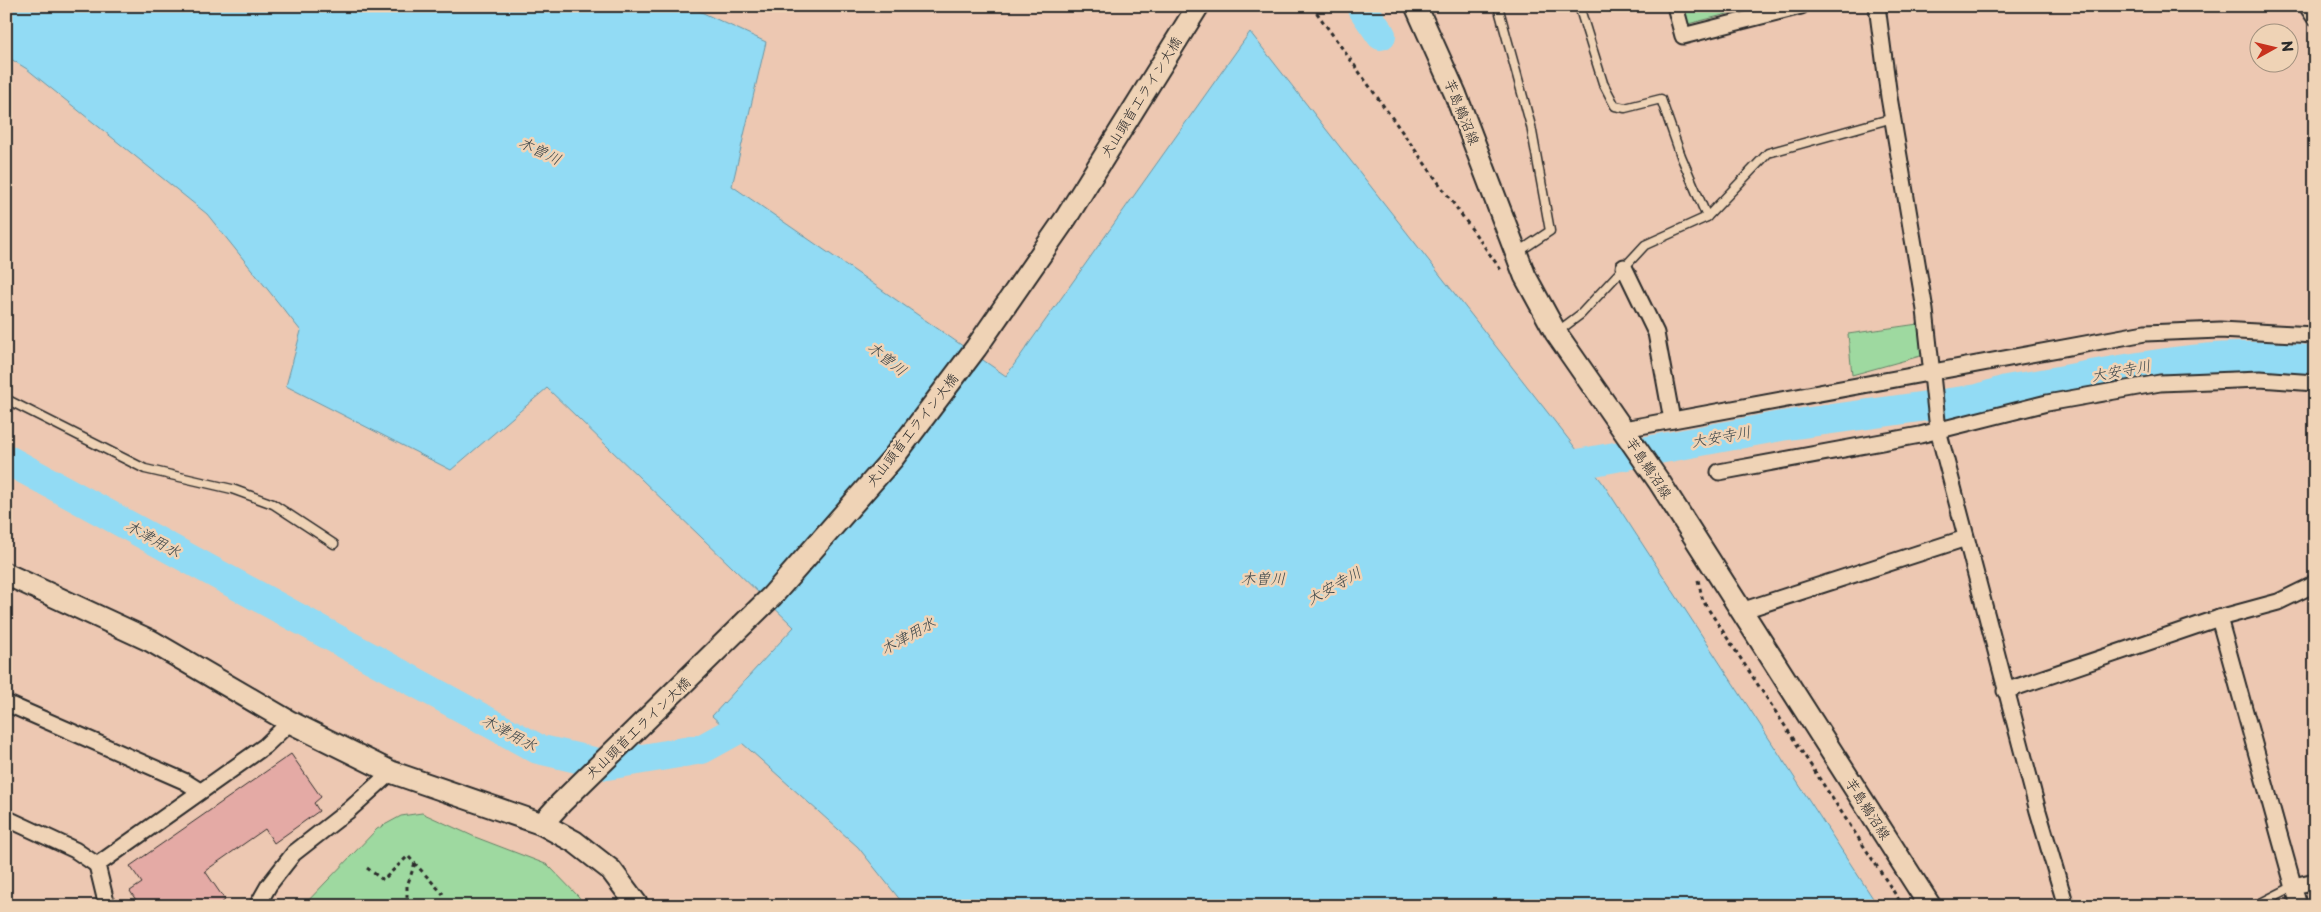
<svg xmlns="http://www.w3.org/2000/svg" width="2321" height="912" font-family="'Playpen Sans','Klee One',sans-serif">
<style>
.green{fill:#9ed9a0;stroke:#648266}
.water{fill:#92dbf4;stroke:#6995a4}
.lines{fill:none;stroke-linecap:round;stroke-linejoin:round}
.river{stroke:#92dbf4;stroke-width:30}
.building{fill:#e4aaa5;stroke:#2b2b2b}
.lane-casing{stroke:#2b2b2b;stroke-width:11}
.street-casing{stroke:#2b2b2b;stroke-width:19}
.secondary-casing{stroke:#2b2b2b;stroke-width:25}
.path{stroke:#2b2b2b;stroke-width:3;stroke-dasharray:4 4;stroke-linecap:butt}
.lane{stroke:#efd3b6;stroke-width:8}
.street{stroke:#efd3b6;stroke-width:15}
.secondary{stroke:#efd3b6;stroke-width:21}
.labels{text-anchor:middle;stroke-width:5;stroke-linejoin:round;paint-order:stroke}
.street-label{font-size:14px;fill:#2b2b2b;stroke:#efd3b6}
.water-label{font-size:15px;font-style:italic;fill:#3a4549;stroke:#efd3b6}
</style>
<rect width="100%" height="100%" fill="#edc8b2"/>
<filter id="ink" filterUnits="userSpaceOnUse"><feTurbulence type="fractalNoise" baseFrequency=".02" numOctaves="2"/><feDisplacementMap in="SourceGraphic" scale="10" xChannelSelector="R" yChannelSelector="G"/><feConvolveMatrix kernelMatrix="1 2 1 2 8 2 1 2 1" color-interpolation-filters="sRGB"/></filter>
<g filter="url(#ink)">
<g class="green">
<path d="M1679,6H1759L1684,25Z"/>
<path d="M1918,324L1924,355L1852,375L1848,334Z"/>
<path d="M422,813L475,837L548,865L579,897L583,906H303L377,829L401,816Z"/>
</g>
<path class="water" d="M6,6H688L766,42L732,186L1006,376L1250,32L1602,482L1878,906H905L858,847L712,716L794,627L547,388L451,470L286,386L301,331L207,214L27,69L6,56Z"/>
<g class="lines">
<g class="river">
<path d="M1361,6L1381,35"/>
<path d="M6,459L538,749L607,765L702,749L767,713"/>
<path d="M1546,470L1781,426L1978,399L2006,390C2107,374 2212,346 2315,361"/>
</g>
</g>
<path class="building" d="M291,754L321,797L314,803L319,811L274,843L265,829L205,871L225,900L217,906H140L130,891L142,883L130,866Z"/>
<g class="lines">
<g class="lane-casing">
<g id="lane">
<path d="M1498,6L1531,126L1550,231L1517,253"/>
<path d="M1579,6L1603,83L1615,106L1625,108L1661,99L1681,156L1707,217"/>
<path d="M1557,332L1581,314L1645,245L1707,217L1768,153L1893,118"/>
<path d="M6,399L145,469L232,489L273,504L334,544"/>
<path d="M2255,906L2294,886"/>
</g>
</g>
<g class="street-casing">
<g id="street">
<path d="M1675,6L1683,36L1801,6"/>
<path d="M1877,6L1889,97L1925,310L1938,430L2038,811L2066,906"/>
<path d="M2307,6L2315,18"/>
<path d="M1624,267L1656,333L1672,420"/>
<path d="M1624,429L2145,333L2220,330L2315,335"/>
<path d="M1719,472L1920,435L2047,403L2160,383L2260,379L2315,383"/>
<path d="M1741,611L1966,538"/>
<path d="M2219,618L2299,906"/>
<path d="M2005,691L2219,618L2278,602L2311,586L2315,582"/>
<path d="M6,703L184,781L200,791"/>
<path d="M6,818L75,850L97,865L265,746L290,722"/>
<path d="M97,865L107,906"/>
<path d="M2294,886L2315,881"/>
<path d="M257,906L269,885L294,853L349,810L391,772"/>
</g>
</g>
<g class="secondary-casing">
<g id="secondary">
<path d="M1416,6L1455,93L1525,276L1556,333L1660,483L1930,906"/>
<path d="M6,574L151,641L290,722L391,772L542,824L575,842L611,870L638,906"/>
<path d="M542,824L561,803L772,596L893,458L976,348L1066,218L1198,6"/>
</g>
</g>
<g class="path">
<path d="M1312,6L1501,270"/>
<path d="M1698,580L1703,601L1903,906"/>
<path d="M367,868L383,880L408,856L443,894"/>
<path d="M407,906V886L415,863"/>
</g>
<use href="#lane" class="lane"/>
<use href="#street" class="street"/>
<use href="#secondary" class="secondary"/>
</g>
</g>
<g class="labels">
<g class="street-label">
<text transform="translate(1141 97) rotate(-58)" y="5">犬山頭首工ライン大橋</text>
<text transform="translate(1462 112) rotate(68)" y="5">芋島鵜沼線</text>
<text transform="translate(912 430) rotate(-52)" y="5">犬山頭首工ライン大橋</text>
<text transform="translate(1649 468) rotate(56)" y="5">芋島鵜沼線</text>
<text transform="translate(638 728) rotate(-44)" y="5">犬山頭首工ライン大橋</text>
<text transform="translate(1868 809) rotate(57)" y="5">芋島鵜沼線</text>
</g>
<g class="water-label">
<text transform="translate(540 151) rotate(26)" y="5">木曽川</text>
<text transform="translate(887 359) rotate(38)" y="5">木曽川</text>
<text transform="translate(2121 371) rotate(-10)" y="5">大安寺川</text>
<text transform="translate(1721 437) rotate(-10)" y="5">大安寺川</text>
<text transform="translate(153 539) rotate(29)" y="5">木津用水</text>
<text x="1263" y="584">木曽川</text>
<text transform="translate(1334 586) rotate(-29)" y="5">大安寺川</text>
<text transform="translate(908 636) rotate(-29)" y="5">木津用水</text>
<text transform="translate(509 733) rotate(28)" y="5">木津用水</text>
</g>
</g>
<rect width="2321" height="912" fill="none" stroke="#efd3b6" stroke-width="25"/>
<rect x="12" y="12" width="2296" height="887" fill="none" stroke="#2b2b2b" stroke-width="2" filter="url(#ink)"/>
<g transform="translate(2274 48) rotate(82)"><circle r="24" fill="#efd3b6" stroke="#a1907e"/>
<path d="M0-4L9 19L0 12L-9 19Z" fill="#c8321e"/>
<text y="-8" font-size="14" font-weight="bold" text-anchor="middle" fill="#2b2b2b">N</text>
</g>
</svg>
